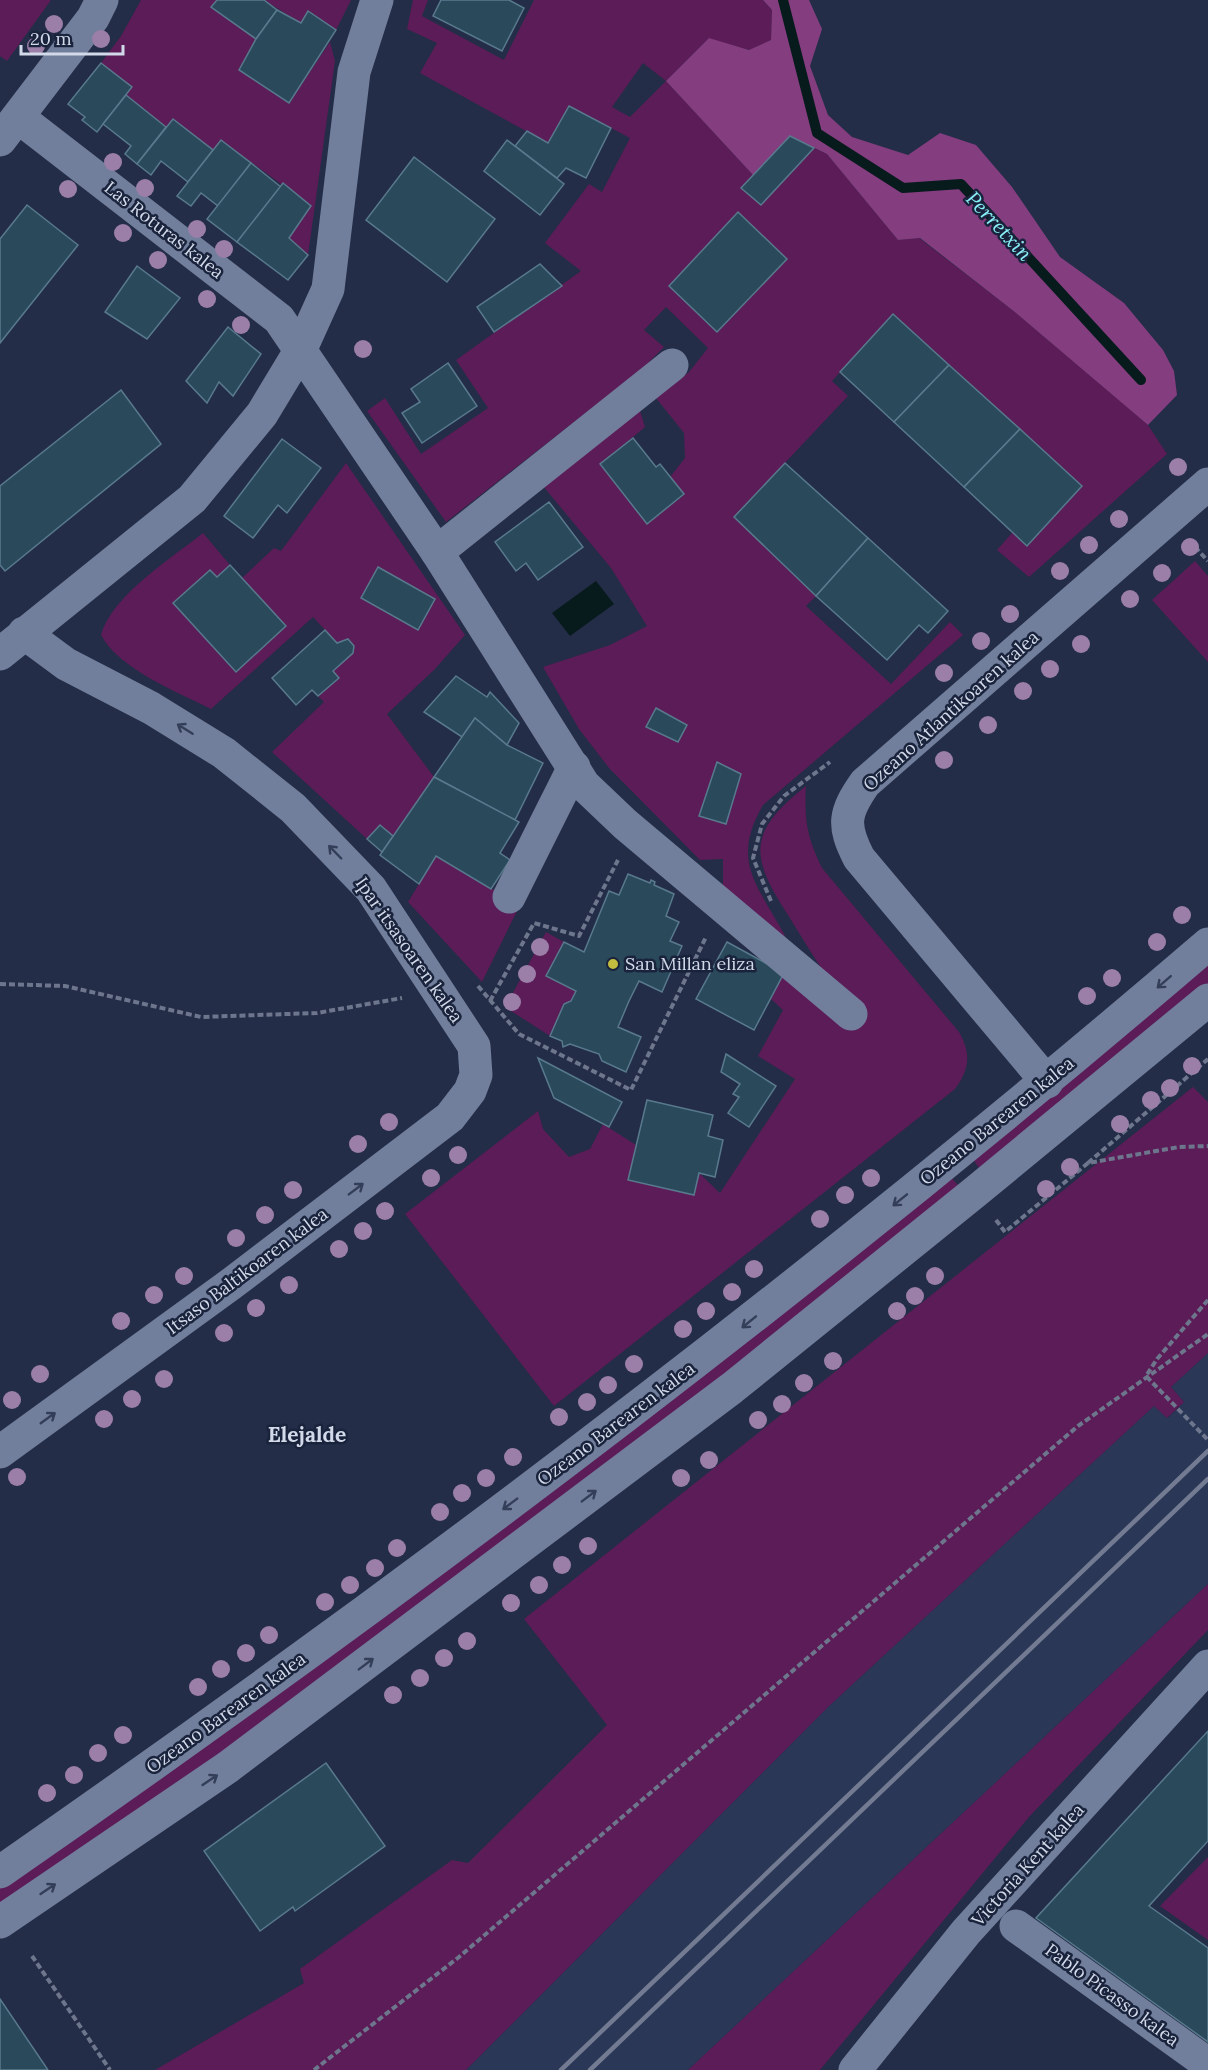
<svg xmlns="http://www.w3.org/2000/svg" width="1208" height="2070" font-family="Lora,serif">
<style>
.built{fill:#2a3756}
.green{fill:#5b1c57;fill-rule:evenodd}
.forest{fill:#843d7f}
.water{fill:#071a1c}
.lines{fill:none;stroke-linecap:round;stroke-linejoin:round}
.stream{stroke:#071a1c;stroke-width:10}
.building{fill:#2a4a5c;stroke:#59798d;stroke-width:1.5}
.path{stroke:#6d768c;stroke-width:4;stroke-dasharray:6 3;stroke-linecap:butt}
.minor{stroke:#717e9c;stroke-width:33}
.rail{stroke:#727b91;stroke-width:4.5}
.tree{fill:#9b7fa8}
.oneway{stroke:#333e59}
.poi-dot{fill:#c2bd3f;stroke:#19233c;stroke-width:2}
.labels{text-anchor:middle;stroke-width:5;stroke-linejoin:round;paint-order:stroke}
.street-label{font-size:18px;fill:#d2daea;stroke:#19233c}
.poi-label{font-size:18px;fill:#d2daea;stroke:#19233c;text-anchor:start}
.water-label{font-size:20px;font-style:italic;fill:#8af0f8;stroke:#19233c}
.quarter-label{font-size:21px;font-weight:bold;fill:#d2daea;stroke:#19233c}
</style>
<rect width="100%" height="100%" fill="#232d47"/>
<path class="built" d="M1208,1353V1584L688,2070H466L828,1707L1154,1406L1168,1418L1184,1402L1171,1387Z"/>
<g class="green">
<path d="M0,0H51L7,61L0,56Z"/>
<path d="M141,0H217L212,8L256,39L239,70L289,103L330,42L335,61L308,255L289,238L311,206L221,140L213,150L173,119L166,127L126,95L131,87L101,63L121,36Z"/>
<path d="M264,0H351L336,30L309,11L301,23Z"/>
<path d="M413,0H428L422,16L504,60L534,0H763L772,10L771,40L750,50L708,39L666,81L753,175L742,189L761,205L814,148L827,154L898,240L919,238L1016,313L1120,401L1148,425L1167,454L1029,577L997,550L1013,532L1027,546L1082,486L894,314L832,381L848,396L734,517L816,596L806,606L891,684L950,622L963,635L763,805C730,862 758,885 785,936V943L723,889V859L700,860L609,768L579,729L543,667L610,645L647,626L611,568L543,486L640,411L645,427L601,464L647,524L684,495L670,477L685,458L684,433L656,398L689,372L708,348L666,307L644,330L664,347L642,369L446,522L367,411L385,398L421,454L488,408L456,360L581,271L545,243L589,184L602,192L630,138L569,106L548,143L420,73L437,43L407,29ZM643,63L666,81L630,117L612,107ZM739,213L786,259L717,332L669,286ZM656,708L687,725L678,741L646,726ZM717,763L741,774L726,823L699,816Z"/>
<path d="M346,463L465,635L435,669L387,714L434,777L393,836L380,825L367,839L272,752L324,702L318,696L339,678L333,671L353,653L354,646L348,639L337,643L313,617L211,709C177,692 119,669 101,635C112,595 172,558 203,533L230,565L217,577L210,570L174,604L286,626L242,578L274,548L281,551Z"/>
<path d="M1195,561L1208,576V662L1152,600Z"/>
<path d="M806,786C804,820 807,837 822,868L959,1032C971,1053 970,1069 955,1089L554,1406L405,1214L538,1111L543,1129L569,1157L590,1149L603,1124L636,1145L628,1180L694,1195L699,1173L720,1193L795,1079L758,1056L783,1010L771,999L784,973L832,985C817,962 802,938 788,915C749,855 748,832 806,786Z"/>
<path d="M436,856L520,905L482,982L408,902Z"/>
<path d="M546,932L564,942L547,976L576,991L571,1001L564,1004L550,1036L511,1011L509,1000Z"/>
<path d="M1208,957V985L983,1174L971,1156Z"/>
<path d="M1193,1087L1208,1102V1353L1171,1387L1184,1402L1167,1418L1154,1406L828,1707L466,2070H155L304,1983L300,1969L452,1860L468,1863L607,1725L524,1619Z"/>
<path d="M950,1176L964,1192L391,1631L0,1911V1886Z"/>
<path d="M1208,1584V1630L1029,1817L820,2070H688Z"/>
<path d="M1208,1857V1940L1160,1906Z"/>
</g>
<path class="forest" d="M763,0H809L822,29L810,66L828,115L852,137L908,155L940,133L976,145L1012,187L1060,257L1124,303L1163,350L1174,371L1177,395L1148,425L1016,313L920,238L898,240L827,154L790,136L753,175L666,81L709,38L749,50L771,40L772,10Z"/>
<path class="water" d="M596,581L614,604L570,636L552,613Z"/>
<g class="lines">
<path class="stream" d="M783,0L817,133L903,188L961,184L1141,380"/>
</g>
<g class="building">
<path d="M217,0H264L277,10L256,39L211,7Z"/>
<path d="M441,0H509L524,8L502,51L433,16Z"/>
<path d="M277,10L301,23L308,11L336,30L289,103L239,70L256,39Z"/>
<path d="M101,63L132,87L97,132L82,120L85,117L68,104Z"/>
<path d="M126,95L166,127L137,164L125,154L131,146L103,124Z"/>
<path d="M569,106L611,128L586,178L566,168L557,178L515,146L527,131L548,143Z"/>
<path d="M173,119L213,150L188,182L161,161L151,175L137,164Z"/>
<path d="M790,136L814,148L761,205L741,188Z"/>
<path d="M221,140L251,163L218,206L201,193L191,206L177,196Z"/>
<path d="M507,140L564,184L540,215L484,171Z"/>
<path d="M414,157L495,219L447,282L366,220Z"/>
<path d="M251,163L281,187L237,242L207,219Z"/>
<path d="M283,183L311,206L289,238L308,255L288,280L237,242Z"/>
<path d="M27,205L78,245L0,343V239Z"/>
<path d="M738,212L787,259L717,332L669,286Z"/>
<path d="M540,264L562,286L494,332L477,307Z"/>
<path d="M137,266L180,298L147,339L105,312Z"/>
<path d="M893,314L949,365L894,422L840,372Z"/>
<path d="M228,327L261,354L233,396L219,382L207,403L186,381Z"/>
<path d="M448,363L477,406L422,443L402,413L420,402L411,389Z"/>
<path d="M949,365L1020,429L964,487L894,422Z"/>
<path d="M121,390L161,444L5,571L0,565V486Z"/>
<path d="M1020,429L1082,486L1027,546L964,487Z"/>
<path d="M633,438L656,467L660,464L684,494L647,524L600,464Z"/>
<path d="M282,439L321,468L287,513L278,505L253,538L224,516Z"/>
<path d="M785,463L868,538L816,596L734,517Z"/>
<path d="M549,502L583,547L538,580L526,563L516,571L495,542Z"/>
<path d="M868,538L948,611L928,633L919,625L887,660L816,596Z"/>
<path d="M230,565L286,626L236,672L173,603L210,570L217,577Z"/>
<path d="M378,567L435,599L418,630L361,598Z"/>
<path d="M325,630L337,643L348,639L354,646L353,653L333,671L339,678L318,696L312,690L296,705L272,678Z"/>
<path d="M456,676L487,697L490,692L519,723L507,745L475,718L462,737L424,712Z"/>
<path d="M656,708L687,725L678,742L646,727Z"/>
<path d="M475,718L507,745L543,763L515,820L434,777Z"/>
<path d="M717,762L741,774L726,824L699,816Z"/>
<path d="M434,777L519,822L500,853L510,860L491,889L436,856L419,884L380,855Z"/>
<path d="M380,825L393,836L382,852L367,839Z"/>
<path d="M628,874L650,883L651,880L655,882L654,885L674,894L666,916L679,922L670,941L682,946L662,992L639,981L629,1001L618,1027L641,1037L626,1072L602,1061L599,1054L570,1044L563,1047L562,1041L550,1036L564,1004L571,1001L576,991L546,976L564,942L584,952L609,891L619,895Z"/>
<path d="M727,942L784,973L754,1030L696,999Z"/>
<path d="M726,1054L776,1086L749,1127L728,1113L739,1097L733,1094L740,1084L721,1072Z"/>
<path d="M538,1058L622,1102L609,1127L554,1098Z"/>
<path d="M647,1100L713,1115L708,1136L723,1140L715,1177L699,1173L694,1195L628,1180Z"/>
<path d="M1208,1731V1841L1149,1906L1208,1948V2042L1036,1918Z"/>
<path d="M326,1763L385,1846L295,1911L293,1907L260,1931L204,1851Z"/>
<path d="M0,1999L48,2070H0Z"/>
</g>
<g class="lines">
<g class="path">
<path d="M1195,547L1208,561"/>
<path d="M771,901L753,858L762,824L784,796L830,762"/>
<path d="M0,984L65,986L201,1017L317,1013L402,998"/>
<path d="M478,986L519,1034L631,1090L706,937"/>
<path d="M490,1001L534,923L579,936L618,860"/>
<path d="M1088,1163L1208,1059"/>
<path d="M996,1220L1005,1232L1088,1163L1179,1147L1208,1146"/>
<path d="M1208,1300L1157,1359L1146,1376L1208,1440"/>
<path d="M32,1956L110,2070"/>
<path d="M314,2070L459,1957L1078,1426L1208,1334"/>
</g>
<g class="minor">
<path d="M18,117L279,319L437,552L584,785L625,824L851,1014"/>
<path d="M0,140L93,18L102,0"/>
<path d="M437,552L672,365"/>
<path d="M0,654L192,499L262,414L300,351L328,289L354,72L377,0"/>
<path d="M509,897L574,767"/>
<path d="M1047,1082L859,858C842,825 844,813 865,783L1208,484"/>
<path d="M0,1452L231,1284L450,1117L470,1091L476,1075L474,1046L371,889L293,808L224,753L151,708L66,664L24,633"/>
<path d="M0,1872C419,1581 821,1276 1208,944"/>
<path d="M0,1922L228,1767L732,1388L975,1192L1208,1000"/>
<path d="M1016,1926L1208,2064"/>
<path d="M855,2070L966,1932L1208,1666"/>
</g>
<g class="rail">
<path d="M561,2070L1208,1451"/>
<path d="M590,2070L1208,1479"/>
</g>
</g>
<g class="tree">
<circle cx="54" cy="24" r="9"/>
<circle cx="101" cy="39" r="9"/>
<circle cx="36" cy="46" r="9"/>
<circle cx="113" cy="162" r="9"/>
<circle cx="145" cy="188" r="9"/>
<circle cx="68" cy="189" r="9"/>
<circle cx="197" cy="229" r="9"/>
<circle cx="123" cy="233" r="9"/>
<circle cx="224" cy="249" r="9"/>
<circle cx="158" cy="260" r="9"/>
<circle cx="207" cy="299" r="9"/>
<circle cx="241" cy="325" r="9"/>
<circle cx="363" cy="349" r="9"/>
<circle cx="1178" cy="467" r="9"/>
<circle cx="1119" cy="519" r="9"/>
<circle cx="1089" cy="545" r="9"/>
<circle cx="1190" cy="547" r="9"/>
<circle cx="1060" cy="571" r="9"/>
<circle cx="1162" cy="573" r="9"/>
<circle cx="1130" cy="599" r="9"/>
<circle cx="1010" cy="614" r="9"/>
<circle cx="981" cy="641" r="9"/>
<circle cx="1081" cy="644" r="9"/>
<circle cx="1050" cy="669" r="9"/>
<circle cx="944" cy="673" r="9"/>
<circle cx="1023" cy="691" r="9"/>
<circle cx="988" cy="725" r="9"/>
<circle cx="944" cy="760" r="9"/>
<circle cx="1182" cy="915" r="9"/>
<circle cx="1157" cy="942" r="9"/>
<circle cx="540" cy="947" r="9"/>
<circle cx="527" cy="974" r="9"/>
<circle cx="1112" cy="978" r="9"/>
<circle cx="1087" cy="996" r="9"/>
<circle cx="512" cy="1002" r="9"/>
<circle cx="1192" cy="1066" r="9"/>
<circle cx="1170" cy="1088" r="9"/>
<circle cx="1151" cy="1100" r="9"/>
<circle cx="389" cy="1122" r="9"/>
<circle cx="1120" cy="1124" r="9"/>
<circle cx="358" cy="1144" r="9"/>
<circle cx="458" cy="1155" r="9"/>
<circle cx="1070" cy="1167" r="9"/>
<circle cx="431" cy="1178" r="9"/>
<circle cx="871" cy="1178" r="9"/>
<circle cx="1046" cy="1189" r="9"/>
<circle cx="293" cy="1190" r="9"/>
<circle cx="845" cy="1195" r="9"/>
<circle cx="385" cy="1211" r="9"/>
<circle cx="265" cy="1215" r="9"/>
<circle cx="820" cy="1219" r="9"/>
<circle cx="363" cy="1231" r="9"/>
<circle cx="236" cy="1238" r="9"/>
<circle cx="339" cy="1249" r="9"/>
<circle cx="754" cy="1269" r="9"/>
<circle cx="184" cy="1276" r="9"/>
<circle cx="935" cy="1276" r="9"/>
<circle cx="289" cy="1285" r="9"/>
<circle cx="732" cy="1292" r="9"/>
<circle cx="154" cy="1295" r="9"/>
<circle cx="915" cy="1296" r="9"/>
<circle cx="256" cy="1308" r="9"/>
<circle cx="706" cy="1311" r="9"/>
<circle cx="897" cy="1311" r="9"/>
<circle cx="121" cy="1321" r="9"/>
<circle cx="683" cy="1329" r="9"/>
<circle cx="224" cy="1333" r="9"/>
<circle cx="833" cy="1361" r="9"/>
<circle cx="634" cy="1364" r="9"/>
<circle cx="40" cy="1374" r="9"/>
<circle cx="164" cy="1379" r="9"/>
<circle cx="804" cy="1383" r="9"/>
<circle cx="608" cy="1385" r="9"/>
<circle cx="132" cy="1399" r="9"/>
<circle cx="12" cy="1400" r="9"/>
<circle cx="587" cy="1402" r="9"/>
<circle cx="782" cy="1404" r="9"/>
<circle cx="559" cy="1417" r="9"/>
<circle cx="104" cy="1419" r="9"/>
<circle cx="758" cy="1420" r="9"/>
<circle cx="513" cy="1457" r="9"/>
<circle cx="709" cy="1460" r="9"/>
<circle cx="17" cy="1477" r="9"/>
<circle cx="486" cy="1478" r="9"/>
<circle cx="681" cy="1478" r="9"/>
<circle cx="462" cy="1493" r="9"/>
<circle cx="440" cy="1512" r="9"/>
<circle cx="588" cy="1546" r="9"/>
<circle cx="397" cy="1548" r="9"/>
<circle cx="562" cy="1565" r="9"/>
<circle cx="375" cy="1568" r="9"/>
<circle cx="350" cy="1585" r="9"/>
<circle cx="539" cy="1585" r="9"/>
<circle cx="325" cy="1602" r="9"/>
<circle cx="511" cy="1603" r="9"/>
<circle cx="269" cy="1635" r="9"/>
<circle cx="467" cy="1641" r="9"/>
<circle cx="246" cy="1653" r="9"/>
<circle cx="444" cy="1658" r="9"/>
<circle cx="221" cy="1669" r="9"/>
<circle cx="420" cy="1678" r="9"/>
<circle cx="198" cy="1687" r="9"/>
<circle cx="393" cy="1695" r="9"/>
<circle cx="123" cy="1735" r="9"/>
<circle cx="98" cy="1753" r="9"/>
<circle cx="74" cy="1775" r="9"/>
<circle cx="47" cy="1793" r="9"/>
</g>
<defs><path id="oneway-shaft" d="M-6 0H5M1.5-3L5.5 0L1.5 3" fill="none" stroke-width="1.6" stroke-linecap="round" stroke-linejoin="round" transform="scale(1.5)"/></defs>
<g class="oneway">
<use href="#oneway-shaft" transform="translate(185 729) rotate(-148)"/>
<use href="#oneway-shaft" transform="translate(335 852) rotate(-134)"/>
<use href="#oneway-shaft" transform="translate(1164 982) rotate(139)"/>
<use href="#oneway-shaft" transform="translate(356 1189) rotate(-37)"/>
<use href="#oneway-shaft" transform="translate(900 1200) rotate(141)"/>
<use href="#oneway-shaft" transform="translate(749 1322) rotate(141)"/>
<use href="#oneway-shaft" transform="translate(48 1418) rotate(-36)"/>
<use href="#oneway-shaft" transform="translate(589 1496) rotate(-37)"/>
<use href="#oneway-shaft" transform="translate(510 1504) rotate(143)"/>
<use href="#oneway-shaft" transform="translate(366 1664) rotate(-37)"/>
<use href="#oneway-shaft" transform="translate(210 1780) rotate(-34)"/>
<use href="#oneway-shaft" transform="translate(48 1889) rotate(-34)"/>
</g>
<circle class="poi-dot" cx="613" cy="964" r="6"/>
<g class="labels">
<g class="street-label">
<text transform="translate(164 230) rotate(38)" y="6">Las Roturas kalea</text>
<text transform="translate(951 711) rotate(-42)" y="6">Ozeano Atlantikoaren kalea</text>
<text transform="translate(409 950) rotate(55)" y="6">Ipar itsasoaren kalea</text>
<text transform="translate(997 1121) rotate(-39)" y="6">Ozeano Barearen kalea</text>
<text transform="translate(247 1271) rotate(-37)" y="6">Itsaso Baltikoaren kalea</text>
<text transform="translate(616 1424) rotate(-37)" y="6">Ozeano Barearen kalea</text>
<text transform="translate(226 1713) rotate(-36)" y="6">Ozeano Barearen kalea</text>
<text transform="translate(1028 1865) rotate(-48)" y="6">Victoria Kent kalea</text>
<text transform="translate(1112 1995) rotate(36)" y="6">Pablo Picasso kalea</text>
</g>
<g class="poi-label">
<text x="625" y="970">San Millan eliza</text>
</g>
<g class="water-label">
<text transform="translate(999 226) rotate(47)" y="7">Perretxin</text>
</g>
<g class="quarter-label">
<text x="307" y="1442">Elejalde</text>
</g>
</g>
<path d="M21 45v9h102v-9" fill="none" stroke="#d2daea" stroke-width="3"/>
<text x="30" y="45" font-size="18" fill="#d2daea" stroke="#19233c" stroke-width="4.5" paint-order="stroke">20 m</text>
</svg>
